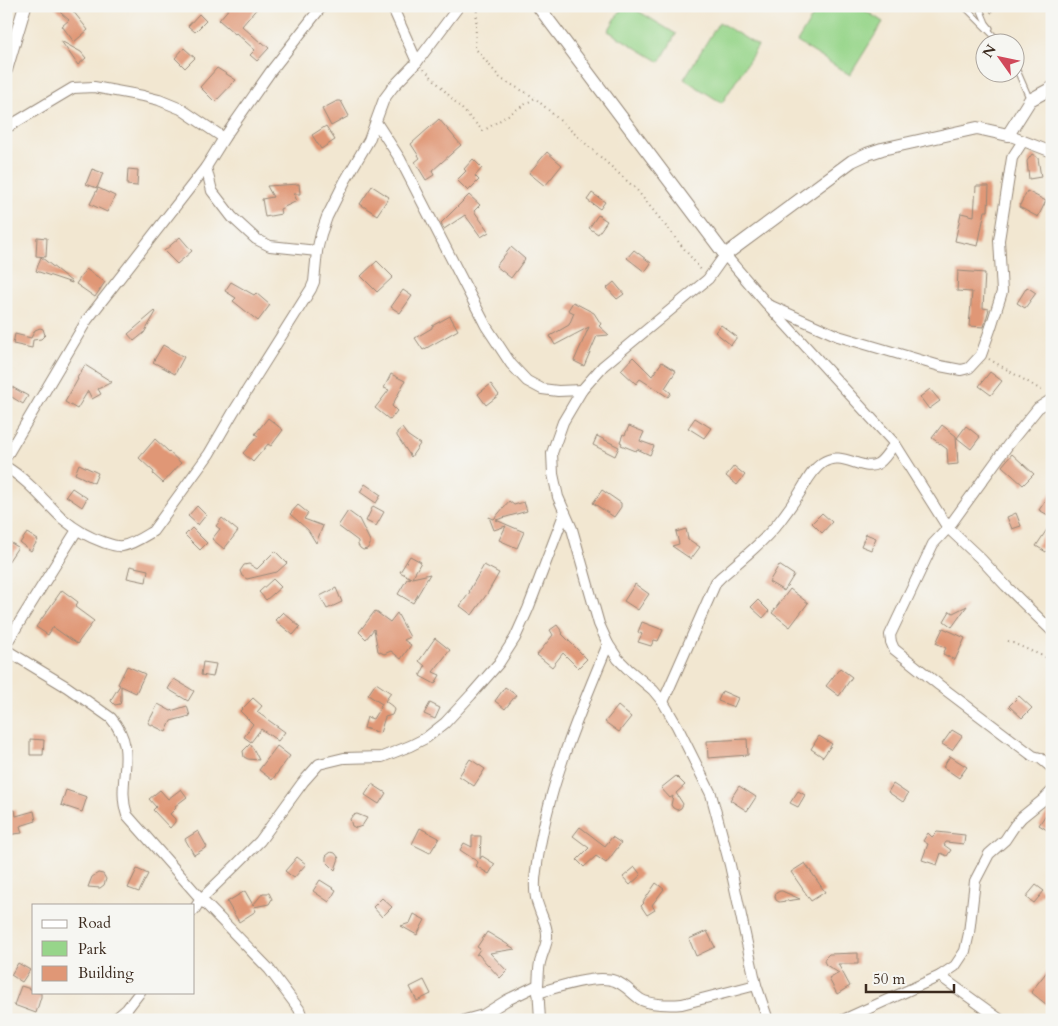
<svg xmlns="http://www.w3.org/2000/svg" width="1058" height="1026" font-family="Cardo,serif">
<style>
.green{fill:#97d58a;stroke:#698054}
.building{fill:#e09776}
.lines{fill:none;stroke-linecap:round;stroke-linejoin:round}
.service-casing{stroke:#968878;stroke-width:7}
.minor-casing{stroke:#968878;stroke-width:12}
.tertiary-casing{stroke:#968878;stroke-width:14}
.path{stroke:#968878;stroke-width:2;stroke-dasharray:1 4;stroke-linecap:butt}
.service{stroke:#fff;stroke-width:5}
.minor{stroke:#fff;stroke-width:10}
.tertiary{stroke:#fff;stroke-width:12}
</style>
<rect width="100%" height="100%" fill="#f6f6f2"/>
<filter id="ink" filterUnits="userSpaceOnUse"><feTurbulence type="fractalNoise" baseFrequency=".02" numOctaves="2"/><feDisplacementMap in="SourceGraphic" scale="10" xChannelSelector="R" yChannelSelector="G"/><feConvolveMatrix kernelMatrix="1 2 1 2 8 2 1 2 1" color-interpolation-filters="sRGB"/></filter>
<filter id="wash" filterUnits="userSpaceOnUse"><feTurbulence type="fractalNoise" baseFrequency=".0096" numOctaves="4" result="noise"/><feDisplacementMap in="SourceGraphic" scale="20" xChannelSelector="R" yChannelSelector="G"/><feGaussianBlur stdDeviation="1.12" result="paint"/><feColorMatrix in="noise" values="0 0 0 0 0 0 0 0 0 0 0 0 0 0 0 0 0 1.4 0 .05"/><feComposite in="paint" operator="in"/></filter>
<g filter="url(#wash)">
<rect width="100%" height="100%" fill="#f2e7d1"/>
<g class="green">
<path d="M623,6H630L676,34L660,62L608,31Z"/>
<path d="M819,6H858L883,22L850,75L797,42Z"/>
<path d="M719,22L758,46L722,103L684,79Z"/>
</g>
<g id="blocks">
<g class="building">
<path d="M53,6H69L88,30L74,42L62,26L69,20Z"/>
<path d="M231,6H259L242,26L261,43L262,42L269,48L257,61L250,55L255,50L236,33L235,34L219,20Z"/>
<path d="M199,14L206,21L195,32L188,26Z"/>
<path d="M61,41L81,52L86,58L78,65Z"/>
<path d="M184,48L195,58L185,68L175,58Z"/>
<path d="M217,68L236,80L215,102L200,87Z"/>
<path d="M337,101H341L349,116L331,126L322,109Z"/>
<path d="M439,119L461,145L432,171L434,175L426,180L415,162L420,158L411,144Z"/>
<path d="M326,126L335,140L321,149L312,135Z"/>
<path d="M547,152L562,165L545,186L529,173Z"/>
<path d="M1032,154L1038,158L1041,177L1029,179L1027,161Z"/>
<path d="M473,159L482,168L475,176L479,180L468,191L457,180L466,171L464,169Z"/>
<path d="M92,169L103,173L97,188L86,184Z"/>
<path d="M128,169L138,170L137,186L127,185Z"/>
<path d="M299,184L300,194H294L297,201L280,209L281,214L265,217L262,199L273,197L267,186Z"/>
<path d="M372,186L389,197L377,215L360,204Z"/>
<path d="M976,186H989L988,211H985L978,246L955,241L961,213L974,216Z"/>
<path d="M98,188L115,196L107,212L90,204Z"/>
<path d="M1027,191L1046,201L1038,217L1019,207Z"/>
<path d="M592,193L605,202L600,209L587,200Z"/>
<path d="M469,195L480,205L474,211L489,232L481,237L465,215L444,229L441,223Z"/>
<path d="M598,215L607,221L598,234L589,228Z"/>
<path d="M37,237L47,238L46,257L36,256Z"/>
<path d="M180,237L192,251L177,264L164,251Z"/>
<path d="M511,247L525,259L511,278L496,266Z"/>
<path d="M634,250L651,263L645,272L627,258Z"/>
<path d="M41,257L72,282V283L36,271Z"/>
<path d="M377,261L393,277L377,292L361,276Z"/>
<path d="M86,269L105,282L95,297L76,284Z"/>
<path d="M958,271L985,273L983,308L989,309L984,327L969,326L972,292L957,291Z"/>
<path d="M231,282L254,295L256,293L270,305L258,321L233,301L236,298L225,291Z"/>
<path d="M614,282L624,294L617,299L607,288Z"/>
<path d="M1027,287L1036,293L1025,308L1017,303Z"/>
<path d="M403,290L412,296L400,313L391,307Z"/>
<path d="M573,302L594,313L601,324L599,326L609,335L597,336L584,366L574,361L589,327L555,345L550,336L569,325L574,313L568,310Z"/>
<path d="M155,311L156,312L144,333L134,341L128,334Z"/>
<path d="M450,316L458,330L423,350L415,338L432,328V326Z"/>
<path d="M721,325L737,337L731,345L715,332Z"/>
<path d="M40,328L43,329L45,335L41,339L33,340L32,348L13,344L15,334L31,338L35,330Z"/>
<path d="M163,345L184,357L175,374L153,362Z"/>
<path d="M633,357L652,376L662,362L676,371L665,388L671,393L668,397L640,379L636,384L621,370Z"/>
<path d="M85,365L112,382L98,389L101,394L92,399L88,391L77,409L65,402L78,379L77,378Z"/>
<path d="M990,372L1002,381L991,395L979,386Z"/>
<path d="M391,374L405,381L392,406L397,411L390,420L375,408L389,390L384,388Z"/>
<path d="M491,384L499,395L486,405L478,394Z"/>
<path d="M12,387L28,396L23,404L7,394Z"/>
<path d="M930,389L940,401L929,409L920,397Z"/>
<path d="M268,418L283,430L271,446L268,444L253,462L243,453L258,436L255,434Z"/>
<path d="M695,418L711,428L704,438L688,428Z"/>
<path d="M942,425L956,436L958,464L948,465L947,449L932,438Z"/>
<path d="M629,426L644,432L640,441L654,446L650,455L637,449L636,451L621,445L622,443L620,442L623,434L625,435Z"/>
<path d="M966,426L980,437L971,449L957,438Z"/>
<path d="M402,428L407,435L420,444L411,457L397,436V432Z"/>
<path d="M597,436L619,447L615,456L593,445Z"/>
<path d="M155,439L181,463L163,483L153,474L154,472L139,458Z"/>
<path d="M1012,454L1034,474L1023,485L1002,466Z"/>
<path d="M79,464L98,473L94,483L75,474Z"/>
<path d="M734,466L745,475L737,485L726,476Z"/>
<path d="M365,484L381,495L376,503L360,492Z"/>
<path d="M72,488L87,498L82,507L66,496Z"/>
<path d="M602,490L621,503V507L614,517L593,503Z"/>
<path d="M1052,491V509L1048,515L1039,510Z"/>
<path d="M509,501L514,505L524,502L527,511L496,520L524,532L517,548L499,540L506,526L494,530L489,517L494,519Z"/>
<path d="M298,505L308,513L304,519L323,526L316,543L308,530L290,514Z"/>
<path d="M197,506L206,515L198,525L188,516Z"/>
<path d="M373,506L384,512L376,526L366,521Z"/>
<path d="M348,511L359,519L370,541V545L367,549L363,550L360,548L358,545V541L338,526Z"/>
<path d="M822,513L832,522L822,533L812,523Z"/>
<path d="M1016,513L1021,526L1012,529L1007,517Z"/>
<path d="M222,518L238,531L224,549L212,539L220,529L216,526Z"/>
<path d="M1052,522V543L1046,552L1036,546Z"/>
<path d="M192,528L207,543L200,550L185,535Z"/>
<path d="M686,529L688,539L700,547L691,559L672,546L679,544L676,532Z"/>
<path d="M27,533L38,540L31,551L20,543Z"/>
<path d="M866,534L876,538L871,550L861,546Z"/>
<path d="M6,540L18,547L6,565Z"/>
<path d="M275,551L287,563L277,572L247,579L242,576L240,571L244,565L249,564L257,569Z"/>
<path d="M410,556L421,562L412,578L430,574L413,603L398,594L407,579L411,578L400,572Z"/>
<path d="M484,565L499,573L487,594L472,615L460,606L470,592L469,591Z"/>
<path d="M779,565L794,575L784,591L769,582Z"/>
<path d="M130,566L148,570L146,582L127,578Z"/>
<path d="M273,579L281,587L266,600L259,592Z"/>
<path d="M635,584L649,594L638,610L624,601Z"/>
<path d="M336,588L342,602L327,609L320,596Z"/>
<path d="M790,589L808,603L790,627L772,613Z"/>
<path d="M62,590L78,602L75,607L94,621L77,644L53,627L48,635L36,627Z"/>
<path d="M758,600L769,611L763,618L751,607Z"/>
<path d="M967,606L952,627L944,621L950,611L953,613Z"/>
<path d="M375,611L390,622L397,613L410,637L404,640L411,645L401,659L391,651L384,654L378,651L374,629L366,639L359,632Z"/>
<path d="M283,612L300,627L293,635L275,620Z"/>
<path d="M642,622L663,630L658,641L654,640L651,646L638,642L642,634L638,632Z"/>
<path d="M557,625L563,633L562,634L587,659L578,668L563,653L552,667L537,655L553,635L550,630Z"/>
<path d="M943,628L965,638L955,660L943,654L946,648L936,643Z"/>
<path d="M435,638L450,650L433,672L440,675L435,684L420,676L425,666L419,661Z"/>
<path d="M203,662L216,664L213,677L201,675Z"/>
<path d="M127,666L145,674L136,693L121,686V701L120,704L115,705L111,701L112,698L120,685L118,684Z"/>
<path d="M840,668L852,677L839,696L826,686Z"/>
<path d="M174,679L194,691L188,701L168,689Z"/>
<path d="M376,683L391,693L385,701L392,706L394,710L392,715L385,717L380,733L364,728L367,717L373,719L382,704L368,695Z"/>
<path d="M505,687L516,695L505,709L495,701Z"/>
<path d="M722,691L738,698L734,707L718,701Z"/>
<path d="M1019,696L1032,708L1022,718L1009,706Z"/>
<path d="M253,698L262,706L257,712L285,732L278,741L261,729L251,742L244,737L253,724L240,711Z"/>
<path d="M430,703L440,708L435,719L424,714Z"/>
<path d="M158,704L171,711L187,706L190,716L171,721L166,732L148,723Z"/>
<path d="M618,706L631,717L619,732L605,722Z"/>
<path d="M952,730L962,736L952,750L942,744Z"/>
<path d="M819,736L832,744L823,757L811,749Z"/>
<path d="M30,739L44,740L43,755H30Z"/>
<path d="M747,739L748,755L708,758L707,741Z"/>
<path d="M250,744L254,750L259,760L248,759L244,757L243,751Z"/>
<path d="M277,746L290,756L272,780L259,770Z"/>
<path d="M950,756L967,767L959,778L943,767Z"/>
<path d="M470,759L485,769L474,786L459,776Z"/>
<path d="M676,776L685,785L676,793L683,804L681,808L677,810L673,808L671,805L673,796L670,798L661,788Z"/>
<path d="M372,784L386,793L379,804L365,795Z"/>
<path d="M893,784L908,794L903,802L888,792Z"/>
<path d="M739,786L756,797L747,811L730,800Z"/>
<path d="M181,789L187,797L175,806L176,808L170,814L175,819V822L170,828L153,810L156,807L149,799L160,790L168,799Z"/>
<path d="M66,790L87,797L82,812L61,805Z"/>
<path d="M798,791L805,795L798,807L790,803Z"/>
<path d="M1052,805V833L1039,825Z"/>
<path d="M15,810L16,816L34,811L36,821L20,826L22,833L6,835V811Z"/>
<path d="M357,814L367,818L362,826L356,828L352,826L350,819L353,815Z"/>
<path d="M580,827L605,846L612,837L621,843L606,863L596,856L584,867L577,860L589,848L573,836Z"/>
<path d="M420,828L439,838L430,853L412,844Z"/>
<path d="M198,831L207,847L194,855L185,839Z"/>
<path d="M937,832L965,835L964,844L946,842L944,845L951,850L947,856L941,853L937,865L922,860L928,844L923,841L928,833L932,837Z"/>
<path d="M472,836H481L480,859L482,856L495,864L489,874L476,866L478,862L460,850L464,843L472,847Z"/>
<path d="M331,852L335,853L339,858L335,870L326,861V856Z"/>
<path d="M297,857L306,864L294,878L285,871Z"/>
<path d="M805,863L825,892L811,901L791,872Z"/>
<path d="M635,867L641,875L630,885L623,877Z"/>
<path d="M137,869L148,874L139,892L128,888Z"/>
<path d="M98,873L103,874L106,879L104,885L100,888L88,887L92,877Z"/>
<path d="M320,880L336,890L329,902L313,891Z"/>
<path d="M656,883L664,889L652,905L655,910L647,915L641,906L644,903L643,902Z"/>
<path d="M1036,885L1044,891L1034,903L1026,897Z"/>
<path d="M245,891L253,905L263,893H269L272,899L269,904L254,907L256,911L239,922L227,902Z"/>
<path d="M780,891H782L800,899L779,902L776,900L775,896L776,893Z"/>
<path d="M382,898L392,907L382,917L373,907Z"/>
<path d="M414,914L425,920L417,935L401,926L410,923Z"/>
<path d="M707,931L715,947L696,956L689,939Z"/>
<path d="M487,932L515,949L490,953L507,971L500,978L478,954L476,955L480,949L477,947Z"/>
<path d="M858,953V964H838L850,986L837,994L829,979L839,973L826,965L824,961L825,958L829,954Z"/>
<path d="M18,963L30,970L22,982L11,975Z"/>
<path d="M1052,965V999L1047,1005L1031,992Z"/>
<path d="M424,980L431,994L417,1001L410,987Z"/>
<path d="M21,986L34,990V992L41,993V997L36,1013L14,1005Z"/>
</g>
</g>
</g>
<g filter="url(#ink)">
<use href="#blocks" fill-opacity="0" stroke="#968878" stroke-width="1"/>
<g class="lines">
<g class="service-casing">
<g id="service">
<path d="M964,6L1000,42"/>
<path d="M979,6L986,23L990,28"/>
<path d="M1016,68L1030,100"/>
</g>
</g>
<g class="minor-casing">
<g id="minor">
<path d="M392,6L417,62"/>
<path d="M376,122L400,159L486,326L511,364L527,381L542,389L558,391L582,390"/>
<path d="M6,128L73,88L94,87L143,96L159,100L181,109L224,138L206,167"/>
<path d="M1008,135L1052,152"/>
<path d="M224,138L271,71L322,6"/>
<path d="M771,306L838,336L940,366L961,370L969,368L981,355L991,327L1002,292L999,240L1012,158L1023,141"/>
<path d="M1052,399L1038,408L1008,445L948,528L933,544L890,635L891,642L894,649L939,685L1033,756L1040,758L1052,768"/>
<path d="M6,457L87,320L206,167L212,191L232,217L256,239L270,246L317,251"/>
<path d="M6,467C28,480 45,502 63,519C75,529 88,537 103,542C109,544 116,547 122,546C133,544 143,537 153,531L209,454L234,411L311,289L314,282L317,251L321,234L327,217L345,181L369,140L384,99L393,87L417,62L459,6"/>
<path d="M6,644L77,530"/>
<path d="M6,650L67,687L111,718C140,752 115,779 127,815L201,899L269,969L299,1009L303,1020"/>
<path d="M663,702L716,582L721,577C741,560 762,543 779,522C786,513 793,503 799,494C806,483 811,471 822,463C842,449 861,472 877,464C884,461 889,450 895,444"/>
<path d="M194,910L201,899L235,866L260,841L303,782L319,764L344,758L382,757L410,746L426,738L445,723L471,695L499,663L515,638L528,609L565,512"/>
<path d="M940,976L1001,1020"/>
<path d="M538,986L540,1020"/>
<path d="M538,993C557,987 597,974 615,981C626,985 631,993 640,999C649,1005 671,1005 682,1004L756,985"/>
<path d="M114,1020L127,1009L140,992"/>
<path d="M465,1020L483,1015L507,1000L538,985C539,977 538,967 541,959C543,951 547,945 547,937C548,926 542,918 539,908C534,896 534,884 536,871C546,791 577,718 608,644"/>
<path d="M768,1020L756,985L730,865L711,794L677,726L663,702L653,690L628,669L618,659L608,644L599,624L572,529L558,497L553,474L552,453L563,422L582,390L603,366L708,279L725,255L767,304L895,444L948,528L981,559L1006,586L1052,631"/>
<path d="M843,1020L940,976L955,966L965,951L969,933L975,881L989,854L1005,840L1015,825L1022,817L1043,800L1052,791"/>
</g>
</g>
<g class="tertiary-casing">
<g id="tertiary">
<path d="M538,6L725,255L852,161L867,154L882,149L977,128L1008,135L1030,100L1052,88"/>
<path d="M6,70L25,6"/>
</g>
</g>
<g class="path">
<path d="M477,6L475,48L501,79L534,97"/>
<path d="M991,13L995,6"/>
<path d="M424,69L483,131L535,98L636,189L702,271"/>
<path d="M989,359L1043,391"/>
<path d="M1008,641L1052,660"/>
</g>
<use href="#service" class="service"/>
<use href="#minor" class="minor"/>
<use href="#tertiary" class="tertiary"/>
</g>
</g>
<rect width="1058" height="1026" fill="none" stroke="#f6f6f2" stroke-width="25"/>
<rect x="32" y="904" width="162" height="90" fill="#f6f6f2" stroke="#aba49d"/>
<rect x="42" y="920" width="25" height="8" fill="#ffffff" stroke="#aba49d"/>
<text x="78" y="928" font-size="15" fill="#3b2a1e">Road</text>
<rect x="42" y="941" width="25" height="15" fill="#97d58a" stroke="#aba49d"/>
<text x="78" y="954" font-size="15" fill="#3b2a1e">Park</text>
<rect x="42" y="966" width="25" height="15" fill="#e09776" stroke="#aba49d"/>
<text x="78" y="978" font-size="15" fill="#3b2a1e">Building</text>
<g transform="translate(1000 58) rotate(303)"><circle r="24" fill="#f6f6f2" stroke="#aba49d"/>
<path d="M0-4L9 19L0 12L-9 19Z" fill="#d1495b"/>
<text y="-8" font-size="14" font-weight="bold" text-anchor="middle" fill="#3b2a1e">N</text>
</g>
<path d="M866 984v8h88v-8" fill="none" stroke="#3b2a1e" stroke-width="2.5"/>
<text x="873" y="984" font-size="15" fill="#3b2a1e" stroke="#f6f6f2" stroke-width="4" paint-order="stroke">50 m</text>
</svg>
